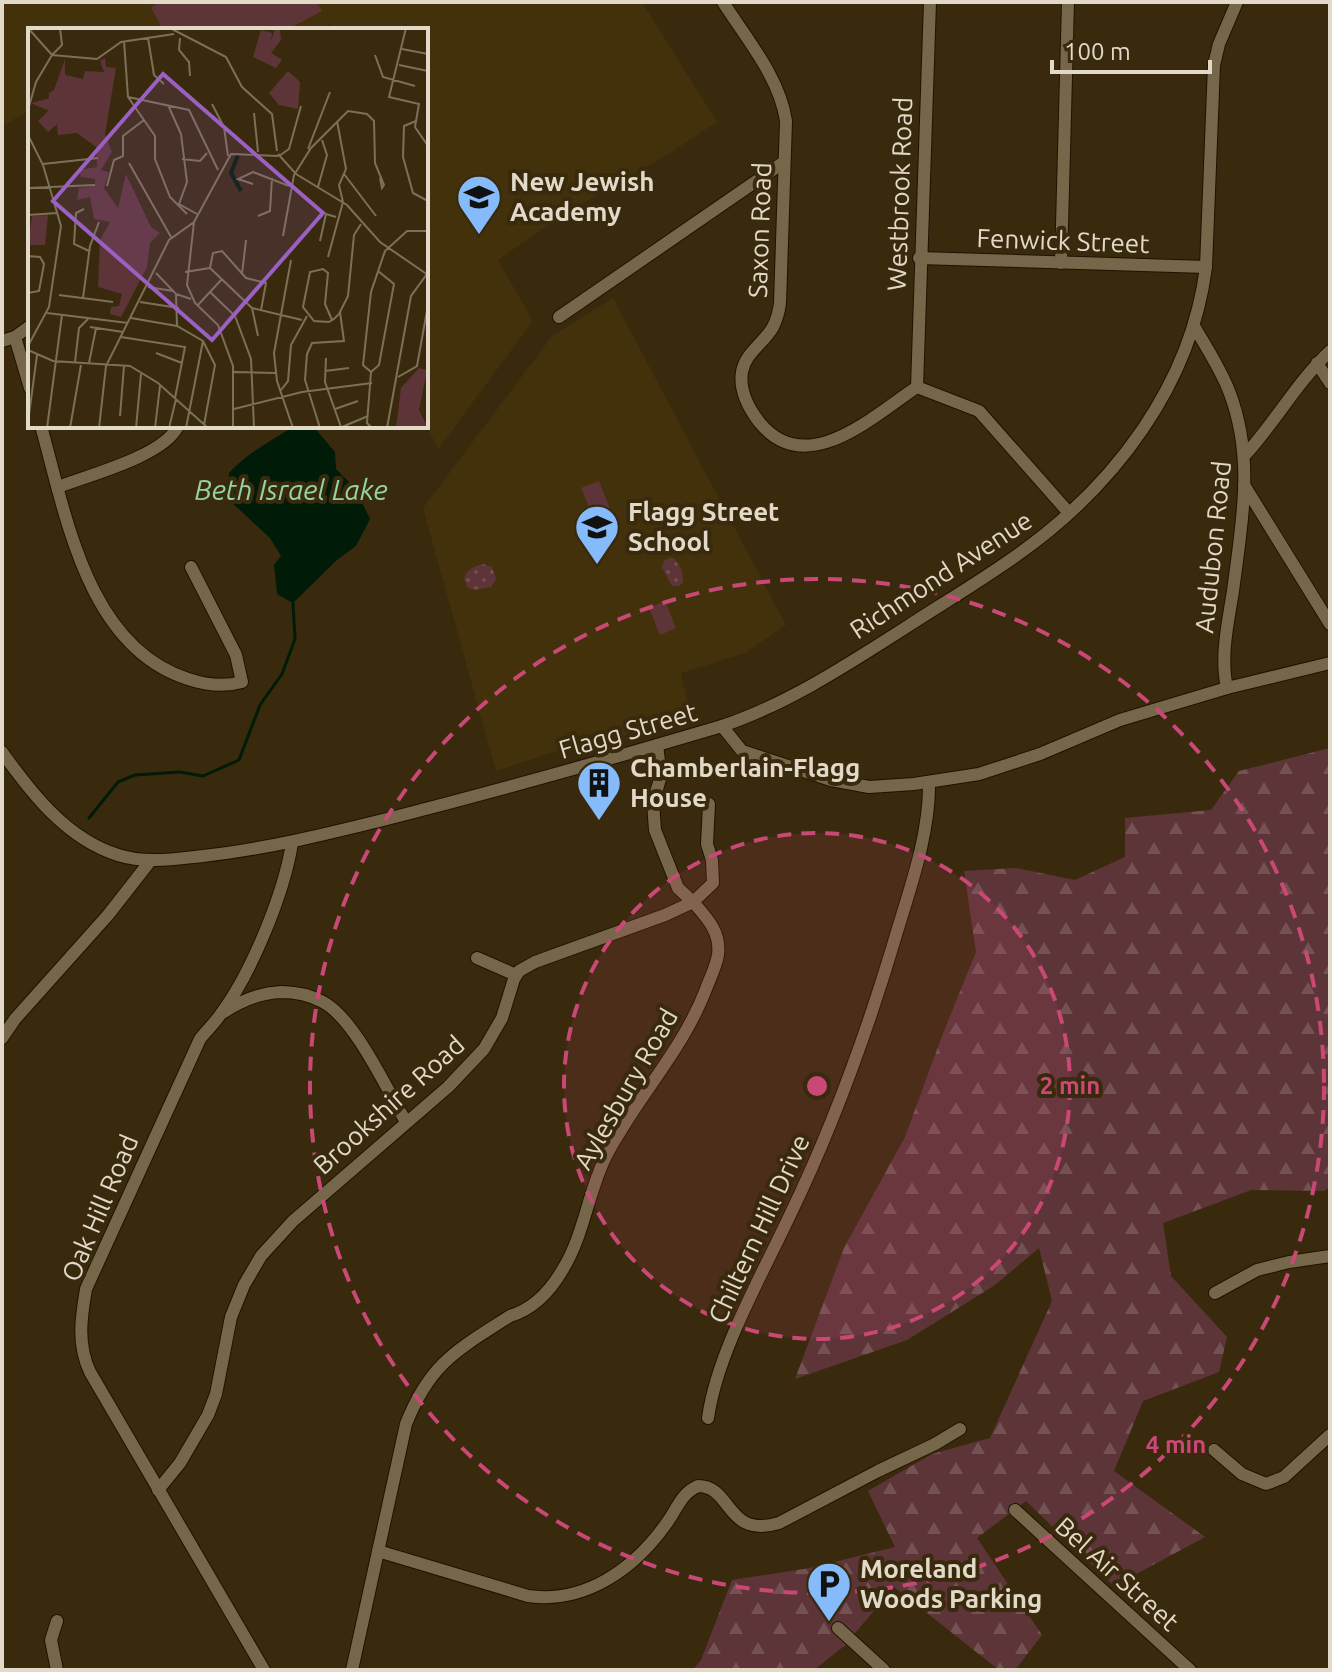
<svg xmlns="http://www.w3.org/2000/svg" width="1332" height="1672" font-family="Ubuntu,sans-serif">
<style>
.built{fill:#43310b}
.forest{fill:url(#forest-firs)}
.park{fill:url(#park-dots)}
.pitch{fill:#5d3538}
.water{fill:#001b08}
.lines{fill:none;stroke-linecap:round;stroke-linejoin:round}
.stream{stroke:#001b08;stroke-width:3}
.minor-casing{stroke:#201200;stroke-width:14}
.minor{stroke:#77674a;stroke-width:12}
.ring{fill:none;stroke:#ca4876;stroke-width:4;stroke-dasharray:14 10}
.labels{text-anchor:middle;stroke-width:8;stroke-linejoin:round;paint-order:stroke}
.poi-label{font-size:26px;font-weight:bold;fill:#e2d9c9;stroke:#392a0e;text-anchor:start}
.street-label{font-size:26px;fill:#e2d9c9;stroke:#392a0e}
.water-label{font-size:28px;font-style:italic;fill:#94d3a2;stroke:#392a0e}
.inset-river{fill:none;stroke:#001b08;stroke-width:4}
.inset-road{fill:none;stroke:#7d7059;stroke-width:2}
.view{fill:#9a60c2;fill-opacity:0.15;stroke:#9a60c2;stroke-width:4}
.inset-edge{fill:none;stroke:#e2d9c9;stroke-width:4}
.centre{fill:#ca4876;stroke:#392a0e;stroke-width:4}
.ring-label{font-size:24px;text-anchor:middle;font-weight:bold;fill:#ca4876;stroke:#392a0e;stroke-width:8;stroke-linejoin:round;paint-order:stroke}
</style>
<defs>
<pattern id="forest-firs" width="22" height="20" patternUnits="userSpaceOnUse" patternTransform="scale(2)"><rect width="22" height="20" fill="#5d3538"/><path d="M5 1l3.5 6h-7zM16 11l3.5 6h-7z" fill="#745253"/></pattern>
<pattern id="park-dots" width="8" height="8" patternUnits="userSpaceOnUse" patternTransform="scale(2)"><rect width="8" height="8" fill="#5d3538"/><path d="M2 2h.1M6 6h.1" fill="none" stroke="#745253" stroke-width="1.8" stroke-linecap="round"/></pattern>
</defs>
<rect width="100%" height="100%" fill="#392a0e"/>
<g class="built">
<path d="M2,2H642L717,122L667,155L566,213L498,260L533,321L438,449L426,424V30H334L330,24L319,30H30V110L2,126Z"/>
<path d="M613,298L786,625L745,653L681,673L692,722L563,749L496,771L423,508L552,336Z"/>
</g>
<path class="forest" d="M1330,748V1187L1324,1191L1251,1190L1163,1223L1171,1276L1227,1337L1219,1372L1143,1401L1114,1471L1205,1537L1114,1586L1026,1501L977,1538L1042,1635L1015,1670H999L894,1587L844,1646L814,1670H693L701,1660L732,1580L810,1568L895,1547L868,1491L932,1454L990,1438L1052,1301L1039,1248L995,1285L907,1340L795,1379L844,1248L905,1137L942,1036L976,952L964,871L1016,868L1075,880L1125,857V818L1211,810L1239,771Z"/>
<g class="park">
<path d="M671,557C680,563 683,572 683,582L679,586H672L662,568L664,561Z"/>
<path d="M483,564L492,567L496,579L491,587L474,590L468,588L464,579C467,569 473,567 483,564Z"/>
</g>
<g class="pitch">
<path d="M160,2H317L322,11L286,30H163L151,7Z"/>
<path d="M599,481L612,514L595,521L581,488Z"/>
<path d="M665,601L676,628L660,635L649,608Z"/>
</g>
<path class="water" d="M294,426H313L335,452L336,469L355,488L370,519L356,546L337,560L293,603L277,594L274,565L281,556L270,538L228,499L229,473C247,453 271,441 294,426Z"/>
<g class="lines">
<path class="stream" d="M89,818L118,782L135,775L180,772L203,776L239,760L260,705L282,674L295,639L293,603"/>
<g class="minor-casing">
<g id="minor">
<path d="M723,2C746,38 780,78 786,121L780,303C779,311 777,319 773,327C764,343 745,353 742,372C739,391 749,409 760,423C807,480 874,415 917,387"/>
<path d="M919,258L1206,267"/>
<path d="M1061,263L1068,2"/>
<path d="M559,317L784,162"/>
<path d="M1194,326C1206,347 1220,368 1229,391C1255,458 1242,521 1233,591C1228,623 1220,656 1227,688"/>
<path d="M15,337L30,388"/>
<path d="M2,341L15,337L30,326"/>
<path d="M1317,363L1330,383"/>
<path d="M917,387L930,2"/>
<path d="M917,387L979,411L1069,513"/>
<path d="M41,426C66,515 87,647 188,679C206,685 224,687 242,682L236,655L191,567"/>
<path d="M1246,454C1276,421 1297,382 1330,351"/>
<path d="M1244,485L1330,624"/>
<path d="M58,487C89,475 164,456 178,426"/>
<path d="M722,726C788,704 850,663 908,626C945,602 984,579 1020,553C1115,485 1191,385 1206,267L1214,65L1219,44L1237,2"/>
<path d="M2,752C32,794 67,839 118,855C146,864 175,859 203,856C266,849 326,834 387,819C500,790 611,759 722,726L742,751L831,780L869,787L914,784L979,774L1040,754L1120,720L1227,688L1330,663"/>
<path d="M477,958L516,975"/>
<path d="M224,1012C242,1000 259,993 281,992C295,992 310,995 323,1002C355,1019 387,1090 406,1122"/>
<path d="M2,1038L15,1019L108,915L151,860"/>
<path d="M1215,1293L1257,1270L1289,1262L1330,1256"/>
<path d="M708,1418C717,1353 762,1275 790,1215C835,1122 870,1024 899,925C913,880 930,829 929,782"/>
<path d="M1214,1450L1242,1474L1266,1484L1284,1477L1330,1435"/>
<path d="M158,1490L180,1463L208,1415L216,1394L231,1317L244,1285L261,1256L293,1221L448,1087L484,1049L502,1018L514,979L519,971L535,962L665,915L693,902L678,888L655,830L653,802L661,776L657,745"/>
<path d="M1015,1510L1190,1670"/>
<path d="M378,1551L528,1596C585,1604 634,1569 666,1524C677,1510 680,1494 698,1486C733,1486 725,1539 779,1523L878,1471L935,1444L960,1429"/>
<path d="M57,1621L51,1640L57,1670"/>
<path d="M838,1628L884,1670"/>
<path d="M264,1670L90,1372C77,1344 81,1318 86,1289L200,1039C206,1031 214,1024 220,1015C251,974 284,894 292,843"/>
<path d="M352,1670L406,1424C430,1363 457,1350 510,1316C533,1309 551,1290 563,1269C584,1235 588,1192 606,1156C636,1098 683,1050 706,989C710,978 716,967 718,955C721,932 707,918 693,902L713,883L712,860L707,844L709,804"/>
</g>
</g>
<use href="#minor" class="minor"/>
</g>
<circle cx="817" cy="1086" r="253" fill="#ca4876" fill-opacity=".12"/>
<g class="ring">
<circle cx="817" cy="1086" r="253"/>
<circle cx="817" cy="1086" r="507"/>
</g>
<defs>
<g id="school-pin" transform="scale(2.3)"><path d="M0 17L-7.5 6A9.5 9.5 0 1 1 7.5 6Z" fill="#85bbfb" stroke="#392a0e"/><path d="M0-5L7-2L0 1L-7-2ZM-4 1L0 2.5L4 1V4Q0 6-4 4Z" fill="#111"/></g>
<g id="building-pin" transform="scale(2.3)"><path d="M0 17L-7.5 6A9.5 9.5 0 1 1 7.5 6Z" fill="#85bbfb" stroke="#392a0e"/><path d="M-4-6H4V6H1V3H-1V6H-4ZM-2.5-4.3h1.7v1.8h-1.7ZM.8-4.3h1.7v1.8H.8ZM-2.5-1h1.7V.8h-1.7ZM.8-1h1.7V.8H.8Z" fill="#111"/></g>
<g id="parking-pin" transform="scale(2.3)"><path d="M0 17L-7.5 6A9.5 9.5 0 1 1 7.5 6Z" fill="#85bbfb" stroke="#392a0e"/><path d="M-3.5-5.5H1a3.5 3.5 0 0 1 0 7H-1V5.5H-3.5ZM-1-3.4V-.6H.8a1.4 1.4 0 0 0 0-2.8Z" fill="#111"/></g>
</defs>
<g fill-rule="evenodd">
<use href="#school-pin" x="479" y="197"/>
<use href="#school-pin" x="597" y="527"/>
<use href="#building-pin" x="599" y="783"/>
<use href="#parking-pin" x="829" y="1584"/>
</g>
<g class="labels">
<g class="poi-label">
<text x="510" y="191">New Jewish<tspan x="510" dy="30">Academy</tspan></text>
<text x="628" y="521">Flagg Street<tspan x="628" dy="30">School</tspan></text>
<text x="630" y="777">Chamberlain-Flagg<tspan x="630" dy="30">House</tspan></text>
<text x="860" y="1578">Moreland<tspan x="860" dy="30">Woods Parking</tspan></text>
</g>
<g class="street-label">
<text transform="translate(900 194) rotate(-88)" y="9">Westbrook Road</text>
<text transform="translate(760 230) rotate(-88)" y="9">Saxon Road</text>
<text transform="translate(1063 241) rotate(2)" y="9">Fenwick Street</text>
<text transform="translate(1213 547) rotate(-84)" y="9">Audubon Road</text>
<text transform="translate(941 575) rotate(-33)" y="9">Richmond Avenue</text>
<text transform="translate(628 731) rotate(-16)" y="9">Flagg Street</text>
<text transform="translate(626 1089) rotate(-60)" y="9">Aylesbury Road</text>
<text transform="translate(389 1105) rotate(-42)" y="9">Brookshire Road</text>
<text transform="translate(100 1208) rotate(-67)" y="9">Oak Hill Road</text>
<text transform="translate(759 1229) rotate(-65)" y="9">Chiltern Hill Drive</text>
<text transform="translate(1117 1574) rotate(42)" y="9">Bel Air Street</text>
</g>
<g class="water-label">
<text x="291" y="500">Beth Israel Lake</text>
</g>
</g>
<g transform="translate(28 28)">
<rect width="400" height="400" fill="#392a0e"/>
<path d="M247,1L252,2L253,12L243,25L254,32L248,40L225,29L233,2L244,5L243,13Z" fill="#5d3538"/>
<path d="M77,30L78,39L88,40L77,106L84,124L73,142L81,144L76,160L90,180L98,146L123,199L132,205L122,215L119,239L93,289L82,286L83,279L91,278L94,266L70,259L72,212L82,194L66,191L62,169L49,172L51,160L67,158V151L53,149L51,142L69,139L68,119L49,105L30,107L28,86L3,75L23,70L37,31V47L55,51L57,43L76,44L72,33ZM391,340L399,342L391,382L400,400H368L373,360Z" fill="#5d3538"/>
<path d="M260,43L272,54L270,81L251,77L241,65ZM30,60L35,91L20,104L10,93L21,82V65Z" fill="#5d3538"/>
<path d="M20,187L17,217H0L4,188Z" fill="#5d3538"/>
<path class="inset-river" d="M210,127L203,145L213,163"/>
<path class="inset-road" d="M0,0L24,27L34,17L32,0M142,0L198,29L214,59L244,86L249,123M378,0L361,69L391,76L387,99L400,118M120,10L126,47L136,56M152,10L151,22L161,34L162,48M96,13L100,69L127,108V131L142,169L159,186M374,21L400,26M347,27L355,49L387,58M371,37L400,43M100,69L161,82L190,142M184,76L196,99L200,128M140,77L153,106L159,154L151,176L169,186M0,82L8,54L24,27L69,31L93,14L146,6M226,85L230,124M388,93L376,98L375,129L385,165L400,173M0,107L15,137L33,198L21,279L0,318M280,121L302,64M250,126L268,146L319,177L352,214L400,247M251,128L261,121L273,78M154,131L172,133L179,125M101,135L143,209M15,136L70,130M316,146L348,188M225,156L210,151L225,144L261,158M79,158L86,132L95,128V108L116,92M290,159L299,127L294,112M0,160L67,157M56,181L48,185L46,216L61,223M0,187L29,185M230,188L242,183L244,150M166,194L159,257L167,275L190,297L205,338V400M255,208L266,147L283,120L320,83L339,86L346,93L347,135L356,157L354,160L352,150M292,213L298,186L308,189M0,228L12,229L16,236L11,263L0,265M300,229L315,174L311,157L318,141L309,93M263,232L246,325L249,353L265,400M182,240L185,225L194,223L218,250L238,255L233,282M182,240L224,280L274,292M157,244L182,240M128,245L148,266L163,271M214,246L218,212M120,259L145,263M182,264L207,288L223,331L226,400M148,266L149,298M31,267L85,274M55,270L62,218L71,194M112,274L151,280M169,278L194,251M224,280L230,308M19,285L100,295M103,290L149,298L175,313L187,337L176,397M304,292L297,276L300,245L295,241L282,244L275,279L286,293L301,294L304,292L306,291L311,286L320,268L326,207L333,196M62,299L95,304M93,309L157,319L147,370M0,322L25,333L102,338L130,355L180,400M128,325L154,335M298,330L297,354L313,399M47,334L51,300L60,291M61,335L68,300M297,343L321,340M206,344L248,345M343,344L351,337L366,256L350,243M370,349L389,338L400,277M253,362L260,353L263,317L279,288M206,381L274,364L344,355M307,381L330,373M92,388L96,338M0,394L9,327M314,399L340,388M19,400L34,287M42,400L53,337M71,400L78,338L141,212L166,194L203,126L250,128M108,400L113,346M127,400L132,358M141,400L148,371M158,400L175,313M292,400L277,352L279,326L284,315L316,313L312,284M344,400L339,395L343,344L335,337L343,264L357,223L379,203H399M359,400L383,268L399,246"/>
<path class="view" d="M135,46L295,185L184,312L25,173Z"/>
<rect width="400" height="400" class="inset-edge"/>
</g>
<circle cx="817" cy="1086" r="12" class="centre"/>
<g class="ring-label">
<text x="1070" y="1094">2 min</text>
<text x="1176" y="1453">4 min</text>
</g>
<rect width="1332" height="1672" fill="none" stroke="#e2d9c9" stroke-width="8"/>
<path d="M1052 60v12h158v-12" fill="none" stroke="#e2d9c9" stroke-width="4"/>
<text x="1064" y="60" font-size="24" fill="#e2d9c9" stroke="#392a0e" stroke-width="6" paint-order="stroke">100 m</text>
</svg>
